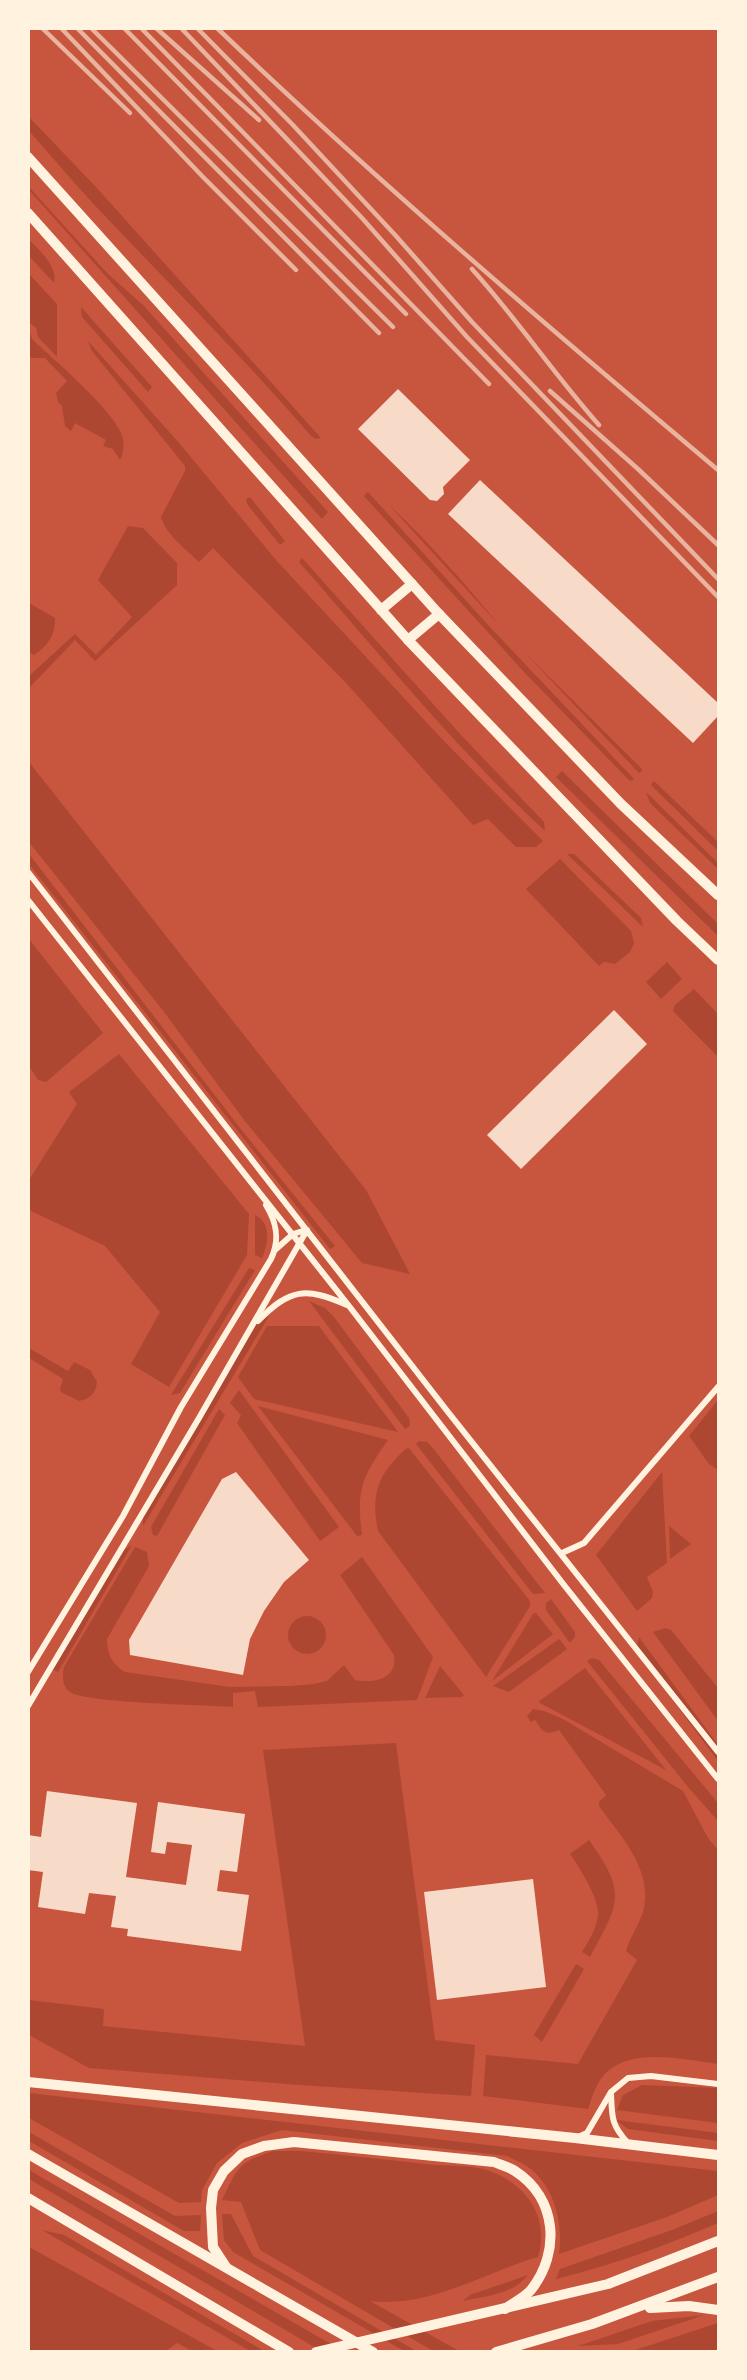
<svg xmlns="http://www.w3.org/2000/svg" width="747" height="2380" font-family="'Sofia Sans Condensed',sans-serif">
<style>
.green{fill:#ae4732}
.building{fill:#f7dbc8}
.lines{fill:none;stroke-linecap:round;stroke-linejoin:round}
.minor{stroke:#fff3e0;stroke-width:6}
.primary{stroke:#fff3e0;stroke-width:10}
.rail{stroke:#e9b49f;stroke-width:4.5}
</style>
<rect width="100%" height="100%" fill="#c8553d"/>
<g class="green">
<path d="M29,117L96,187L321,438L316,439L311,436C245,359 174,289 105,216C78,188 54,159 29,131Z"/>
<path d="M28,186L107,273L144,306L328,512L322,519L29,190Z"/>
<path d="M28,239C39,249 58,267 54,283L29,256Z"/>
<path d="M29,274L57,304V357L38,337L36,328L29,322Z"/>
<path d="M81,307L152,387L148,392L82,317Z"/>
<path d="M29,329L32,339C55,361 109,406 121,433C125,442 124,452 120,460L113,449L103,446L106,440L75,423L71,431L65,426L62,406L58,402L56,393L67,381L45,358H31L29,355Z"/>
<path d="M88,341L180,444L276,560L442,739L543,841L536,847H516L488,819L473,825L347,684L213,548L199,562C186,549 166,535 161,517L185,471V466L92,351Z"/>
<path d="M368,492L488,625L634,779L630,781L626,777L524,672L364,496Z"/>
<path d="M250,497L285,541L280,545L247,504L246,499Z"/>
<path d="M389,505C429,542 464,583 499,625Z"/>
<path d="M128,526L143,528L177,563V585L95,661L75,640L29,688V676L75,634L96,655L132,617L98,580Z"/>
<path d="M302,558L461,735L544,822L545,831C456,749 379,653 299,562Z"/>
<path d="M29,603L55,618C56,634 47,647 34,655L29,652Z"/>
<path d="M524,652L641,768L642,771L639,773Z"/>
<path d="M29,762L366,1190L410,1274L362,1263L244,1120L164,1012L29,842Z"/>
<path d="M562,771L718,924V936L556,777Z"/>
<path d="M654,781L718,842V851L651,785Z"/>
<path d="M646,792L718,863V869L650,803Z"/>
<path d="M29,854L240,1128L335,1246L330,1249L29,864Z"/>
<path d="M567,854H574L641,918L643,927Z"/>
<path d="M560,859L631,931L634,943L630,952L615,964L604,962L599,966L526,889Z"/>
<path d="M29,939L103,1033L46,1082L38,1080L29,1066Z"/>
<path d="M667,962L682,979L661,999L646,982Z"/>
<path d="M694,989L718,1014V1057L673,1011L675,1005Z"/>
<path d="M119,1054L249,1214L247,1255L169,1387L131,1364L160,1312L105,1246L29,1210V1180L77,1104L69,1092Z"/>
<path d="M255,1215C272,1223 268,1244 262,1258L255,1255Z"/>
<path d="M249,1268L255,1270L180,1393L171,1395Z"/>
<path d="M309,1301L325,1308L334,1317L409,1418L410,1426L405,1429Z"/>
<path d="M269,1316L143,1526V1516L147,1506L257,1323Z"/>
<path d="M267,1326H319L398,1432L254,1399L238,1377Z"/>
<path d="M29,1348L68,1371L74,1362L90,1370L97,1382C96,1393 90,1399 79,1401L61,1392L60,1389L63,1379L29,1358Z"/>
<path d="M239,1390L339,1527L320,1541L237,1423L241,1415L230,1403Z"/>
<path d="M718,1400V1470L709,1464L689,1436Z"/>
<path d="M258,1406L388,1440C362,1477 356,1489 362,1535L357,1536Z"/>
<path d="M219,1409L225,1415L157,1536L153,1535L151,1527Z"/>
<path d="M419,1441L427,1442L432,1447L545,1593L533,1594L416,1444Z"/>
<path d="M408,1447L530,1601V1606L486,1677L378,1531C370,1493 379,1472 408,1447Z"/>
<path d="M662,1472L667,1563L647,1577L653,1592L652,1598L637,1611L596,1555Z"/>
<path d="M669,1526L691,1544L670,1559Z"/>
<path d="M132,1545L58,1672L52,1669L119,1553Z"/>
<path d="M135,1547L147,1552L149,1566L107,1639C107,1655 112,1664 125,1672L230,1687L290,1686L314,1684L327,1681L344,1665L355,1680C374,1684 398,1679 394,1655L340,1575L362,1557L433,1657L417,1700L258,1707L255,1691L233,1693V1707C206,1705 85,1703 70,1692C62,1687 62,1674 64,1667Z"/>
<path d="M551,1599L575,1632V1637L570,1643L546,1610V1603Z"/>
<path d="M536,1613L553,1634L492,1681L533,1614Z"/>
<circle cx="307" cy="1635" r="19"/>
<path d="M665,1628L671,1630L718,1688V1721L653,1632Z"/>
<path d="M639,1637L718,1745V1761L639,1655L637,1646Z"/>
<path d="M559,1639L567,1649L509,1692L493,1686Z"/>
<path d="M592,1658L599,1660L718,1803V1821L688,1787L587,1661Z"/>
<path d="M440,1666L464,1695L462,1697L425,1698Z"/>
<path d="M585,1668L666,1770L538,1702Z"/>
<path d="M533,1709L544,1711L563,1719L683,1791L708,1838L718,1850V2064C685,2060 631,2046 604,2075C596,2084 592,2097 588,2109L483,2096L486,2055L578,2064L637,1960L626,1951C630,1937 639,1925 643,1912C654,1870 621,1837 599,1806V1802L606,1795L559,1730C545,1736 543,1732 535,1720L531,1722L527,1716Z"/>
<path d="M396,1743L435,2040L475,2045L471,2096L299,2085L89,2068L29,2035V2000L104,2009L103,2026L305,2046L263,1750Z"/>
<path d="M589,1840C627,1893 620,1902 590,1957L582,1952C589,1941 598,1926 598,1913C598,1896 579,1867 570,1854Z"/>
<path d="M576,1964L584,1969L542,2042L534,2035Z"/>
<path d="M642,2085L718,2088V2123L617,2110L623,2095Z"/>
<path d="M29,2093L718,2171V2195L667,2217L559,2254C563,2225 556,2191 532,2170C525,2164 515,2160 507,2156L282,2130L242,2143L217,2163L202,2190L201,2202L179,2203L29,2118Z"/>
<path d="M616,2120L718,2133V2141L628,2129Z"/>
<path d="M29,2132L175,2216L201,2215L200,2231H184L29,2141Z"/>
<path d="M274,2151H301C346,2155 390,2160 435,2165C452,2166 474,2165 490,2171C527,2185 550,2218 538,2257C482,2273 431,2308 370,2301L459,2351H433L260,2250L241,2202L222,2200C238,2167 238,2162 274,2151Z"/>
<path d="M29,2170L343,2351H321L29,2179Z"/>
<path d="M718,2211V2223C664,2246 613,2265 556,2279L560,2269L672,2230Z"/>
<path d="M222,2214H231L253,2256L416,2351H404L233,2252L224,2240Z"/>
<path d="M42,2230L64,2235L264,2351H250Z"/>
<path d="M29,2247L31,2248L217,2351H192L177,2343L166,2351H29Z"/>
<path d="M528,2275C512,2295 486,2296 463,2301L470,2295Z"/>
<path d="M704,2315L618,2344L578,2346L652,2321Z"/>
<path d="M718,2323V2351H631H632Z"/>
</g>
<g class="building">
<path d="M398,389L470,460L443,487L444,494L437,501L430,500L358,429Z"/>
<path d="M480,480L718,703V716L693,743L448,514Z"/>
<path d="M614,1010L647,1044L521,1169L487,1135Z"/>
<path d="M236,1472L309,1560L284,1582L264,1611L250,1639L243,1675L130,1655L129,1640L222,1479Z"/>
<path d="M47,1791L137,1803L126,1877L186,1885L192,1845L167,1842L165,1854L151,1852L158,1802L245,1814L237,1872L220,1870L217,1891L249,1895L241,1951L127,1936L128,1929L111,1927L116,1896L89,1893L85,1914L38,1907L43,1872L28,1870V1835L41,1837Z"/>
<path d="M533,1879L546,1987L437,2000L424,1892Z"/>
</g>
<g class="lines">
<g class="minor">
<path d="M28,872L448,1412L718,1752"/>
<path d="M28,900L349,1306L564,1585L718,1779"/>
<path d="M275,1250L293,1234L306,1230"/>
<path d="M258,1321C290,1288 306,1287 347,1305"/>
<path d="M562,1553L584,1543L718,1387"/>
<path d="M28,1672L123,1516L181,1407L271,1259C280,1240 277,1223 266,1205"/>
<path d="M28,1706L199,1418L307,1230"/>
<path d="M611,2093C612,2117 611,2125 628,2143"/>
<path d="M578,2137L587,2133L611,2092L628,2078L651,2076L718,2084"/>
</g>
<g class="primary">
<path d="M28,157L439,614L621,804L718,895"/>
<path d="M28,213L408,640L677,921L718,960"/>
<path d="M381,610L412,584"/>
<path d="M408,640L439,614"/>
<path d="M28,2082L575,2138L718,2155"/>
<path d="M28,2154L373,2352"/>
<path d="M28,2198L289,2352"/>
<path d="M226,2267L213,2247L211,2208L213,2190L224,2171L242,2154L264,2146L294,2142L494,2162C501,2165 509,2167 515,2171C557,2198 561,2252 531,2290C525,2297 513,2303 505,2309"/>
<path d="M650,2308L689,2306L718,2310"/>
<path d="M316,2352L608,2284L718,2241"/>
<path d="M496,2352L592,2324L718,2277"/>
</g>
<g class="rail">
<path d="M42,28L130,113"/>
<path d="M61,28L203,177L296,270"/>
<path d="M77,28L379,333"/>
<path d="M91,28L393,327"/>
<path d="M124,28L406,314"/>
<path d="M141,28L489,384"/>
<path d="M156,28L259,120"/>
<path d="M181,28L362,218L467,337L718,597"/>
<path d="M197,28L292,124L396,236L472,322L718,579"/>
<path d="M217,28C378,182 548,327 718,470"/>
<path d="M472,269C517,319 554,374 599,425"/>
<path d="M550,391L638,469L718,545"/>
</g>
</g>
<rect width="747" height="2380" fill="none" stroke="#fff3e0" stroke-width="60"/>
</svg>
